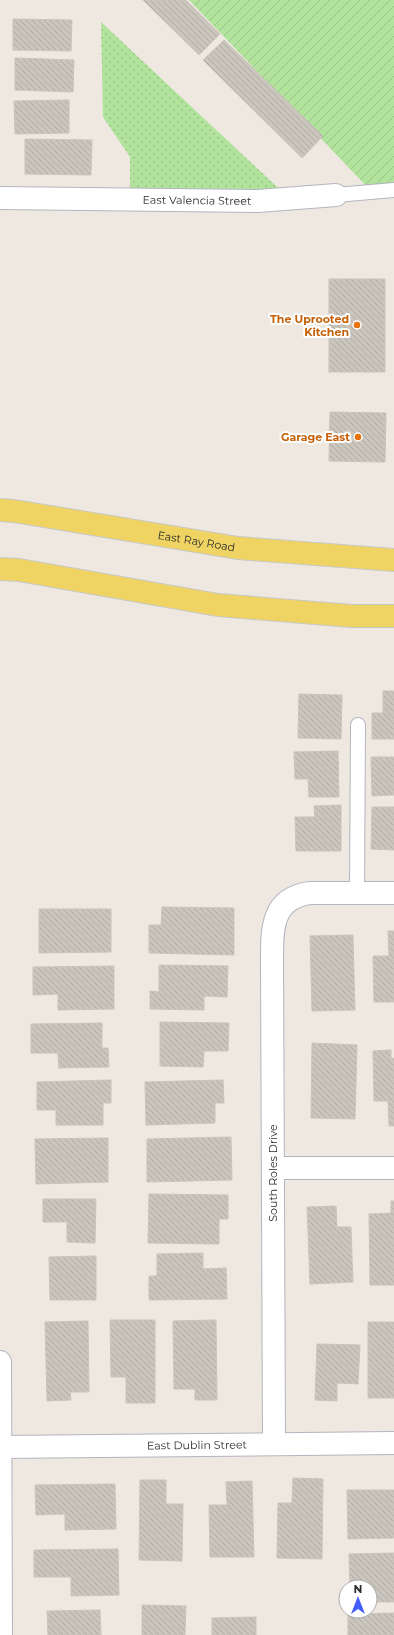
<svg xmlns="http://www.w3.org/2000/svg" width="394" height="1635" font-family="Montserrat,sans-serif">
<style>
.grass{fill:url(#grass-dots)}
.garden{fill:url(#garden-furrows)}
.building{fill:url(#building-back-hatch);stroke:#cac4b9}
.lines{fill:none;stroke-linecap:round;stroke-linejoin:round}
.service-casing{stroke:#b3b5c0;stroke-width:16}
.minor-casing{stroke:#b3b5c0;stroke-width:24}
.primary-casing{stroke:#c8c8c8;stroke-width:24}
.service{stroke:#fff;stroke-width:14}
.minor{stroke:#fff;stroke-width:22}
.primary{stroke:#efd463;stroke-width:22}
.food-dot{fill:#e8710a;stroke:#fff;stroke-width:1.5}
.labels{text-anchor:middle;stroke-width:4;stroke-linejoin:round;paint-order:stroke}
.street-label{font-size:11px;fill:#2d2d2d;stroke:#fff}
.food-label{font-size:11px;font-weight:bold;fill:#c56008;stroke:#fff;text-anchor:end}
</style>
<defs>
<pattern id="grass-dots" width="8" height="8" patternUnits="userSpaceOnUse"><rect width="8" height="8" fill="#b2e39d"/><path d="M2 2h.1M6 6h.1" fill="none" stroke="#99c388" stroke-width="1.8" stroke-linecap="round"/></pattern>
<pattern id="garden-furrows" width="10" height="10" patternUnits="userSpaceOnUse"><rect width="10" height="10" fill="#b2e39d"/><path d="M-1 1l2-2M0 10L10 0M9 11l2-2" fill="none" stroke="#99c388"/></pattern>
<pattern id="building-back-hatch" width="6" height="6" patternUnits="userSpaceOnUse"><rect width="6" height="6" fill="#cac6be"/><path d="M-1 5l2 2M0 0l6 6M5-1l2 2" fill="none" stroke="#aeaaa4"/></pattern>
</defs>
<rect width="100%" height="100%" fill="#eee8e0"/>
<path class="grass" d="M101,22L290,199H130V157L103,117Z"/>
<path class="garden" d="M189,0H394V190L372,192Z"/>
<g class="building">
<path d="M143,0H186L220,34L199,55Z"/>
<path d="M13,19L72,20L71,51L13,50Z"/>
<path d="M224,40L323,136L302,158L203,60Z"/>
<path d="M15,58L74,60L73,92L15,90Z"/>
<path d="M69,100V133L15,134L14,101Z"/>
<path d="M25,139L92,140L91,175L25,174Z"/>
<rect x="329" y="279" width="56" height="93"/>
<path d="M330,412L386,413L385,462L329,461Z"/>
<path d="M383,691H394V739H372V713H383Z"/>
<path d="M299,694L342,695L341,739L298,738Z"/>
<path d="M338,751L339,797H309L308,779H295L294,752Z"/>
<path d="M371,757H394V795L372,796Z"/>
<path d="M341,805V851H296L295,817H315L314,806Z"/>
<path d="M372,807H394V850L371,849Z"/>
<path d="M162,907L234,908V955L149,953V925H161Z"/>
<path d="M39,909H111V952L39,953Z"/>
<path d="M388,931H394V1002H374L373,956H389Z"/>
<path d="M353,935L355,1010L312,1011L310,936Z"/>
<path d="M159,965L228,966L227,997L204,996V1010L150,1009V991L159,992Z"/>
<path d="M114,966V1009L58,1010V994L33,995V967Z"/>
<path d="M160,1022L229,1023L228,1051H204L203,1067L160,1066Z"/>
<path d="M102,1023V1048H108L109,1067L59,1068L58,1053H31V1024Z"/>
<path d="M312,1043L357,1045L355,1119L311,1118Z"/>
<path d="M391,1050V1059L394,1058V1126H389L388,1101H374L373,1051Z"/>
<path d="M111,1080V1103H103V1125H56V1110H37V1082Z"/>
<path d="M223,1080L224,1103H215V1123L146,1125L145,1082Z"/>
<path d="M231,1137L232,1180L147,1182V1139Z"/>
<path d="M108,1138V1182L36,1184L35,1139Z"/>
<path d="M149,1194L228,1195V1219H219V1244L148,1243Z"/>
<path d="M43,1199H96L95,1243L67,1242V1222H43Z"/>
<path d="M391,1201H394V1285H370L369,1214L391,1213Z"/>
<path d="M336,1206L337,1227H351L353,1282L310,1284L307,1207Z"/>
<path d="M203,1253V1269L226,1268L227,1299L149,1300V1276H157V1254Z"/>
<path d="M96,1256V1300H50L49,1257Z"/>
<path d="M110,1320H155V1403H126V1377H111Z"/>
<path d="M216,1320L217,1400H195V1389H174L173,1321Z"/>
<path d="M88,1321L89,1392H70L71,1400L47,1401L45,1322Z"/>
<rect x="368" y="1322" width="26" height="76"/>
<path d="M317,1344L360,1345L358,1384L337,1383V1401L315,1400Z"/>
<path d="M293,1478L323,1479L322,1559L277,1558L278,1503H292Z"/>
<path d="M140,1480H166V1504H183L182,1561L139,1560Z"/>
<path d="M252,1481L254,1557H210L209,1505H227L226,1482Z"/>
<path d="M115,1484L116,1529L65,1530V1514L36,1515L35,1485Z"/>
<path d="M347,1490H394V1538L348,1539Z"/>
<path d="M118,1549L119,1595L71,1596V1577H34V1550Z"/>
<path d="M394,1553V1602H370V1587H350L349,1554Z"/>
<path d="M142,1605L186,1606L185,1635H142Z"/>
<path d="M100,1610L101,1635H48L47,1611Z"/>
<path d="M394,1613V1635H348V1614Z"/>
<path d="M256,1617V1635H212V1618Z"/>
</g>
<g class="lines">
<g class="service-casing">
<g id="service">
<path d="M336,195L394,190"/>
<path d="M357,893L358,725"/>
</g>
</g>
<g class="minor-casing">
<g id="minor">
<path id="s1" d="M0,198L258,201L336,195"/>
<path d="M273,1168H394"/>
<path d="M0,1362L1,1635"/>
<path d="M274,1443L272,961C272,930 271,898 310,893H394"/>
<path id="s2" d="M0,1447L394,1443"/>
</g>
</g>
<g class="primary-casing">
<g id="primary">
<path id="s3" d="M0,510L14,511L238,548L394,560"/>
<path d="M0,569L19,570L218,605L352,616H394"/>
</g>
</g>
<use href="#service" class="service"/>
<use href="#minor" class="minor"/>
<use href="#primary" class="primary"/>
</g>
<g class="food-dot">
<circle cx="357" cy="325" r="4"/>
<circle cx="358" cy="437" r="4"/>
</g>
<g class="labels">
<g class="street-label">
<text dy="4" stroke="none"><textPath href="#s1" startOffset="197">East Valencia Street</textPath></text>
<text dy="4" stroke="none"><textPath href="#s3" startOffset="199">East Ray Road</textPath></text>
<text transform="translate(273 1173) rotate(-90)" y="4">South Roles Drive</text>
<text dy="4" stroke="none"><textPath href="#s2" startOffset="197">East Dublin Street</textPath></text>
</g>
<g class="food-label">
<text x="349" y="323">The Uprooted<tspan x="349" dy="13">Kitchen</tspan></text>
<text x="350" y="441">Garage East</text>
</g>
</g>
<g transform="translate(358 1599)"><circle r="19" fill="#ffffff" stroke="#ababab"/>
<path d="M0-3L7 15L0 10L-7 15Z" fill="#435df8"/>
<text y="-6" font-size="11" font-weight="bold" text-anchor="middle" fill="#2d2d2d">N</text>
</g>
</svg>
